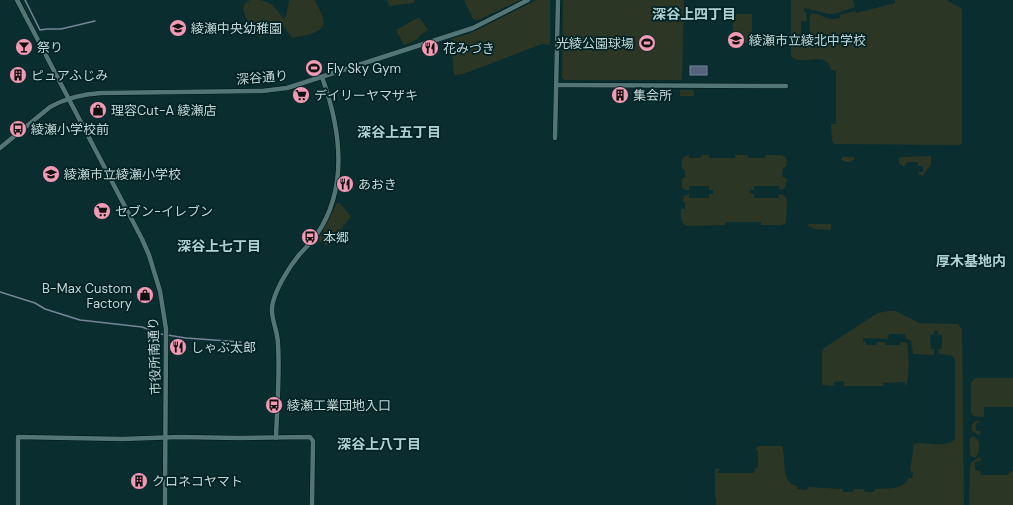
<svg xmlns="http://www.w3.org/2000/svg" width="1013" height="505" font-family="'DM Sans','Noto Sans JP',sans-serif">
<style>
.green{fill:#2b3625}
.water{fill:#54627c;stroke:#768597}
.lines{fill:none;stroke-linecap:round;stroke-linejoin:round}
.stream{stroke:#768597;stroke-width:1.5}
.tertiary-casing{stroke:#001415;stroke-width:5.5}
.tertiary{stroke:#537576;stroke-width:4.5}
.labels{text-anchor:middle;stroke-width:3.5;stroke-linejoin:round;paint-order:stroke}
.poi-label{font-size:13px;fill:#c4d6d7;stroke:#012325;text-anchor:start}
.street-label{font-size:13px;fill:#c4d6d7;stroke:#012325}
.neighbourhood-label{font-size:14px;font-weight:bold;fill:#aed2d4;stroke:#012325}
</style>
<rect width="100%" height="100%" fill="#0a2d2f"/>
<g class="green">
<path d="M250,0C259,0 269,0 275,8C279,12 280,15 284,19L286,17L289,0H315C317,6 322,12 323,18C328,34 302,36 292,38L283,25H276L269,28L265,35L260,38L258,36C252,27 234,6 250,0Z"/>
<path d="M387,0H414L415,1L414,3L389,6Z"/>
<path d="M464,0H521L478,20L473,19Z"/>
<path d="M536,0H550V45L542,44L463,74L454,75L451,39L471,33Z"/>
<path d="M563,0H684L682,80H565L562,78Z"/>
<path d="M791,0H853L855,7L837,13L828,14L805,8L804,11L806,13L807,20L806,21H801V36H810V16L812,13C825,15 825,21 840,18V15L855,11L856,13L895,3V0H947L962,9V144L958,145L834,144L832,141L831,124H836V71L831,70L829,64C820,53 799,66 791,56Z"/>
<rect x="733" y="14" width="19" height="29"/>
<path d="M419,17L428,30L419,36L418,39L404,45L396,30Z"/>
<rect x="680" y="90" width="14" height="6"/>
<path d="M689,155V158H701L702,155H709V158H735V155H748V158H765V155H781L785,157L787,160L786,167L783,168L782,176L787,179L785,188L781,190L779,189V186H754V190H750V193L754,194V198H778L779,194L784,195L787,200L786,223L782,225H761V222H726L725,225L688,226C679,224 681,216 681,209H685V202H682L684,196L689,194V198H709V194H713V190H709V186H689V190H685L682,188V178H685V170L682,169V160L685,156Z"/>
<path d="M931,156V164L923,176L918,174L919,172H923V167L918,166V162H907L904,167L899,163V158L901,157Z"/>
<path d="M842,157H854L855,159C850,163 847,163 841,160Z"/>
<path d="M337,203H340L351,217L327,246L318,240Z"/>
<path d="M809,224H831V229L830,230L815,229L808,226Z"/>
<path d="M888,311H896L919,323L958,324L962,329L964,505H716V498H715V469H719V471L717,472V473H754L755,468H758V450H755L758,446H782C787,459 779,482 797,486V489L807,490L808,487L843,489V492H853L854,489H864L865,492H874L875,489C886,488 904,491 908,478H912L913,472L910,471L914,444L917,443C927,443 951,448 955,438V360L953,356L939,354L938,349H942V335H938V331H934V334L930,335L931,349H934V355L913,354L911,341L906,338L905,334H889L888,339L863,338V341L866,342V345H876L877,342H885V345H900V342L907,343C909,350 910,382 905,387V382L883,383V386H844V381L834,382V386L822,385V354L823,349L827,346L873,316L878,313Z"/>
<path d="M977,378H1013V407H984V417L973,416L971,412V383L974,379Z"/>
<path d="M976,421H979V423H976V431H980V436L971,430L972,424Z"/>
<path d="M974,436L979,442V451L976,457H973L970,455V438Z"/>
<path d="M979,457L981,458V461L975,462V470L980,471L981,475H1007L1013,470V505H969L970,468L971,463Z"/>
</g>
<rect class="water" x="690" y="66" width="17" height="9"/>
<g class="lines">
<g class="stream">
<path d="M25,0L40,30L47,29H61L95,21"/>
<path d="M0,292L35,303L45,309L80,320L142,327L161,334L186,338L241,342"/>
</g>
<g class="tertiary-casing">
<g id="tertiary">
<path d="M17,0L142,239L149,255L160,291L166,329L165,505"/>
<path d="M556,85L786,86"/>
<path d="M555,138L558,0"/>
<path d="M0,148L50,107C66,98 83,94 101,93L262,91L287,88L473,28L528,0"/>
<path d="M276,438C277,407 280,375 278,344C278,330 269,316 273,302C277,287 289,267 299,255C305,248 312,242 317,234C349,187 340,127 322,77"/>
<path d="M18,505V437L122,439L179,437L239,438L310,437L313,441L312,505"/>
</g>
</g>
<use href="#tertiary" class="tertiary"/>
</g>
<defs>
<g id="school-disc" transform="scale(0.9)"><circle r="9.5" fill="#f19ab4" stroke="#012325"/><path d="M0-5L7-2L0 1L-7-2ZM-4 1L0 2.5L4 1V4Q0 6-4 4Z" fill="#111"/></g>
<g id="stadium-disc" transform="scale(0.9)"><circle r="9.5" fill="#f19ab4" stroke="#012325"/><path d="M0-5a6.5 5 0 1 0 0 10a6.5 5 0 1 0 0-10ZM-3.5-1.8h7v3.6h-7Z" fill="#111"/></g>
<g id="bar-disc" transform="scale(0.9)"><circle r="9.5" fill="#f19ab4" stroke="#012325"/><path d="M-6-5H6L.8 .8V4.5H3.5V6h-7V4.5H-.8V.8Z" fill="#111"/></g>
<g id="restaurant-disc" transform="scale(0.9)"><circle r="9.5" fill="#f19ab4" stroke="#012325"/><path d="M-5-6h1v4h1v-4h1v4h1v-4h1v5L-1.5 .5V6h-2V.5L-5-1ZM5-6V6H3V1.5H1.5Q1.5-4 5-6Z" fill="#111"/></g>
<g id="building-disc" transform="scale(0.9)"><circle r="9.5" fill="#f19ab4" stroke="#012325"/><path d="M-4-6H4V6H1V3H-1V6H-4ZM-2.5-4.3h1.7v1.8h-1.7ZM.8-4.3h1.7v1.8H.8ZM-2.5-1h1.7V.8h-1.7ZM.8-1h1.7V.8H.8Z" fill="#111"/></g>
<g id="supermarket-disc" transform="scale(0.9)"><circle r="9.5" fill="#f19ab4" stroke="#012325"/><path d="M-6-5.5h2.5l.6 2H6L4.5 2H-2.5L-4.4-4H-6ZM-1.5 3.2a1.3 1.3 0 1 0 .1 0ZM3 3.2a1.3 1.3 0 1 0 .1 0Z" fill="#111"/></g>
<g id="shop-disc" transform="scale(0.9)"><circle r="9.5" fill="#f19ab4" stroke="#012325"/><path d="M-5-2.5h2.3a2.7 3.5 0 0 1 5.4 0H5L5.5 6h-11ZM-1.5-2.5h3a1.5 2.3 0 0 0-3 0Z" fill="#111"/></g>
<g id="bus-disc" transform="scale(0.9)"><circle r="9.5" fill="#f19ab4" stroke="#012325"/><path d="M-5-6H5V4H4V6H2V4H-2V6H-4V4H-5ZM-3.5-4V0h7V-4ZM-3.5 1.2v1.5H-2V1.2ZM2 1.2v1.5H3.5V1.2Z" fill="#111"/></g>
</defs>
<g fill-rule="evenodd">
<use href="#school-disc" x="178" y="28"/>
<use href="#school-disc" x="736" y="40"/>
<use href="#stadium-disc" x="647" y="43"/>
<use href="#bar-disc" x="24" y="47"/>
<use href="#restaurant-disc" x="430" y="48"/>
<use href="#stadium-disc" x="314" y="68"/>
<use href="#building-disc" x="18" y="75"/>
<use href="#supermarket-disc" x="301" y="95"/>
<use href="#building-disc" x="620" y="95"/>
<use href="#shop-disc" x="98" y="110"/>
<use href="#bus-disc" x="18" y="129"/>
<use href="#school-disc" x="51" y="174"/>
<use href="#restaurant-disc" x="345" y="184"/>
<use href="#supermarket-disc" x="102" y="211"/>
<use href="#bus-disc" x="310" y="237"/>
<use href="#shop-disc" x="145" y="295"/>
<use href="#restaurant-disc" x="178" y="347"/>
<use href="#bus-disc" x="274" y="405"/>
<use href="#building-disc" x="139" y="481"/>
</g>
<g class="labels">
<g class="poi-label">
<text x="191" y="33">綾瀬中央幼稚園</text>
<text x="749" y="45">綾瀬市立綾北中学校</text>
<text x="634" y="48" text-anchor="end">光綾公園球場</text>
<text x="37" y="52">祭り</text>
<text x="443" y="53">花みづき</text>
<text x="327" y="73">Fly Sky Gym</text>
<text x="31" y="80">ピュアふじみ</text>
<text x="314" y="100">デイリーヤマザキ</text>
<text x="633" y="100">集会所</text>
<text x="111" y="115">理容Cut-A 綾瀬店</text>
<text x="31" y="134">綾瀬小学校前</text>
<text x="64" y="179">綾瀬市立綾瀬小学校</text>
<text x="358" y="189">あおき</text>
<text x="115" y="216">セブン-イレブン</text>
<text x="323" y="242">本郷</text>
<text x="132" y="293" text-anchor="end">B-Max Custom<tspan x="132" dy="15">Factory</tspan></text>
<text x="191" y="352">しゃぶ太郎</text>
<text x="287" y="410">綾瀬工業団地入口</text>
<text x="152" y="486">クロネコヤマト</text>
</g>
<g class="street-label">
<text transform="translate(262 77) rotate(-5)" y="5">深谷通り</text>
<text transform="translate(154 356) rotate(-92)" y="5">市役所南通り</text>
</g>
<g class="neighbourhood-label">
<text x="694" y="19">深谷上四丁目</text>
<text x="399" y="137">深谷上五丁目</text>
<text x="219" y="251">深谷上七丁目</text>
<text x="971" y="266">厚木基地内</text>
<text x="379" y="449">深谷上八丁目</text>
</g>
</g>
</svg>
